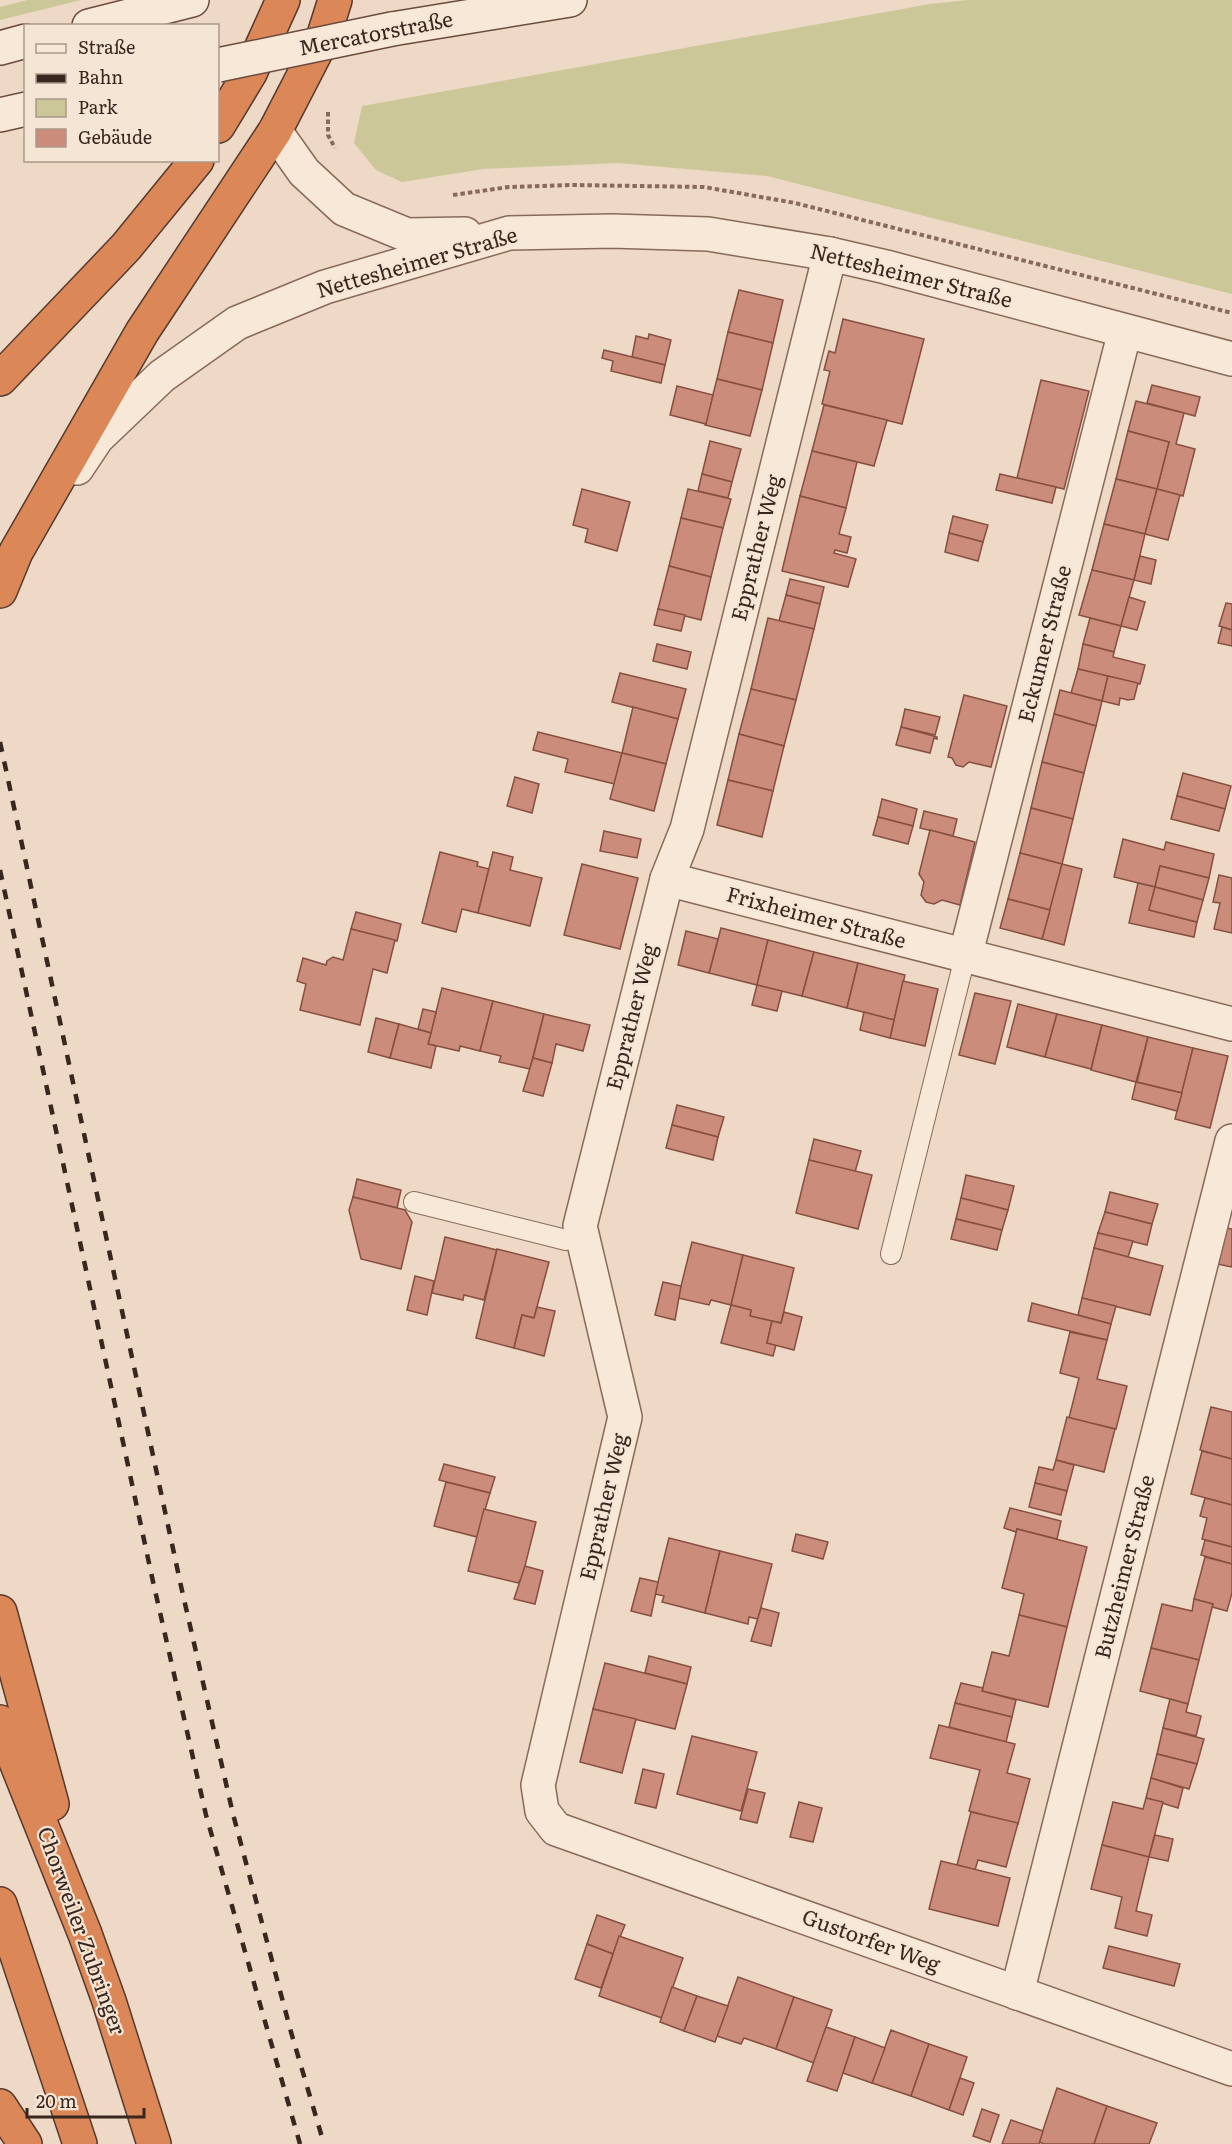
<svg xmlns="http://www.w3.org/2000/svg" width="1232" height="2144" font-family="Literata,serif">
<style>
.green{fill:#ccc799}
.building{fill:#cb8c7b;stroke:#874f41;stroke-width:1.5}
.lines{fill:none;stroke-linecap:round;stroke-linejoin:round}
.lane-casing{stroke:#886a5b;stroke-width:22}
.street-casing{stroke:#886a5b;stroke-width:36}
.secondary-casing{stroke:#6a4b3e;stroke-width:36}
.highway-casing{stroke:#563a2f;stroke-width:36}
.path{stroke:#886a5b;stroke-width:4;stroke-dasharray:4.5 3;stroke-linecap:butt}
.lane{stroke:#f8e8d8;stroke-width:20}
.street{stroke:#f8e8d8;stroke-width:33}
.secondary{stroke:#f8e8d8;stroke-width:33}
.highway{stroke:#db8757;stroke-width:33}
.rail{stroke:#38261f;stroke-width:4.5;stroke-dasharray:10 10;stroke-linecap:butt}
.secondary-bridge-casing{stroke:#6a4b3e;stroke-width:36;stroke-linecap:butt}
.secondary-bridge{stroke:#f8e8d8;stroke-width:33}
.labels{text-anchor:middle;stroke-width:4.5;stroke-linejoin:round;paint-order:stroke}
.street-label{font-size:21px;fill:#38261f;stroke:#f5e5d4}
</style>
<rect width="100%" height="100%" fill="#edd9c5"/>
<g class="green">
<path d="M27,0H81L0,20V7Z"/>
<path d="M968,0H1232V294L767,176L618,163L483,169L402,182L376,170L354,143L362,106L930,4Z"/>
</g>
<g class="building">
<path d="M739,290L783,300L773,343L728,332Z"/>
<path d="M843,319L924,339L902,424L822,404L830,371L824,370L829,351L835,353Z"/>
<path d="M728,332L773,343L762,390L717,379Z"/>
<path d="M649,334L671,340L665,365L632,357L636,336L648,339Z"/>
<path d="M604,350L665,365L661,383L611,371L613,361L602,358Z"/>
<path d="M717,379L762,390L750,436L705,425Z"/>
<path d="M1041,380L1089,391L1064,489L1017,478Z"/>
<path d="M1152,385L1200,397L1195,416L1147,403Z"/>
<path d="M677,386L713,395L706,424L670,415Z"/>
<path d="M1136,401L1184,413L1176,444L1195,449L1183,496L1157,489L1169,442L1128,431Z"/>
<path d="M824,405L887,420L874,466L812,451Z"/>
<path d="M1128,431L1169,442L1157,489L1116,479Z"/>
<path d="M710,441L741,449L732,482L702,474Z"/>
<path d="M812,451L857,462L846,508L800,496Z"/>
<path d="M702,474L732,482L728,498L698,491Z"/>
<path d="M1000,474L1056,487L1052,503L996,490Z"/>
<path d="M1116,479L1157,489L1145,534L1104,524Z"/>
<path d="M582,489L630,502L617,551L585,542L588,529L573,525Z"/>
<path d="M688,489L731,499L723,528L681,518Z"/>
<path d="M1157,489L1180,495L1168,540L1145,534Z"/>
<path d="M800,496L846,508L839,534L851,537L847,553L835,550L834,553L856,559L848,587L782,571Z"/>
<path d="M953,516L988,525L983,542L949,533Z"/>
<path d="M681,518L723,528L711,577L669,566Z"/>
<path d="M1104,524L1145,534L1134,580L1092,570Z"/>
<path d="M949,533L983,542L978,561L945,552Z"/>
<path d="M1140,556L1156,560L1151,584L1134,580Z"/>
<path d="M669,566L711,577L701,620L658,609Z"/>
<path d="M1092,570L1134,580L1121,626L1079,615Z"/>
<path d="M790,579L824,587L820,604L786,595Z"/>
<path d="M786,595L820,604L814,629L779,621Z"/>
<path d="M1129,597L1145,602L1137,630L1121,626Z"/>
<path d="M1226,603L1232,604V630L1219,626Z"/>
<path d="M658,609L685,615L681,631L654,625Z"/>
<path d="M768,618L814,629L796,700L751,689Z"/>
<path d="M1090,618L1121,626L1114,652L1083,644Z"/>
<path d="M1222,627L1232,630V646L1218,643Z"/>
<path d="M657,644L691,652L687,669L653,661Z"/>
<path d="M1083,644L1114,652L1113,657L1145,665L1140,684L1078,669Z"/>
<path d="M1078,669L1108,676L1102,701L1071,693Z"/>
<path d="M620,673L686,689L678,719L612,702Z"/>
<path d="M1108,676L1138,683L1134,699L1128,700L1120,698L1119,705L1102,701Z"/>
<path d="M751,689L796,700L784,746L739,734Z"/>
<path d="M1060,690L1102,701L1096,726L1054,714Z"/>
<path d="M964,695L1007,706L991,767L969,762L963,767L956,765L952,758L948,757Z"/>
<path d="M633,707L678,719L666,764L622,753Z"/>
<path d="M905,709L940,717L935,735L901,727Z"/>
<path d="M1054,714L1096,726L1084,773L1042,762Z"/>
<path d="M901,727L937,737V739L934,738L930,753L896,745Z"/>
<path d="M538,732L622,753L615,784L565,772L568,759L533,750Z"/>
<path d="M739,734L784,746L773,791L728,780Z"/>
<path d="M622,753L666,764L654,811L610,799Z"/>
<path d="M1042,762L1084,773L1073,819L1031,808Z"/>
<path d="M1183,773L1231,786L1225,809L1177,796Z"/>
<path d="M515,777L539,784L532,813L507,806Z"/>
<path d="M728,780L773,791L762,837L717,825Z"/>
<path d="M1177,796L1225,809L1219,831L1171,819Z"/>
<path d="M882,799L917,809L913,826L878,817Z"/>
<path d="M1031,808L1073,819L1062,864L1020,853Z"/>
<path d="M924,811L957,819L953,836L920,828Z"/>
<path d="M878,817L913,826L908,844L873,835Z"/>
<path d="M930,830L975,842L960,905L942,900L934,904L926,902L921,895L924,882L919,874Z"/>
<path d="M604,831L641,839L637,858L600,851Z"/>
<path d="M1123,839L1164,850L1166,842L1214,854L1209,878L1160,866L1155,887L1114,877Z"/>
<path d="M440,852L478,862L477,866L489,869L478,913L462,909L456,932L422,923Z"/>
<path d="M493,852L513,857L510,870L542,878L530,926L478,913Z"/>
<path d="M1020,853L1062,864L1050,910L1008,899Z"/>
<path d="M582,864L638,878L620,949L564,935Z"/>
<path d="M1062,864L1082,869L1064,945L1042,939Z"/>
<path d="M1160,866L1209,878L1203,900L1155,887Z"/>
<path d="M1219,875L1232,878V933L1214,929L1220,903L1213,902Z"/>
<path d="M1138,883L1155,887L1149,910L1197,922L1194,937L1129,923Z"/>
<path d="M1155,887L1203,900L1197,922L1149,910Z"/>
<path d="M1008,899L1050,910L1042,939L1000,928Z"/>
<path d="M356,912L401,924L397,941L351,929Z"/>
<path d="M721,928L768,940L757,985L709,973Z"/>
<path d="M351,929L395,940L387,973L373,969L360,1025L300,1010L306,984L297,981L303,958L326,965L327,961L333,957L343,960Z"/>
<path d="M686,931L718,939L709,973L678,965Z"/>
<path d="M768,940L814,952L802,996L757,985Z"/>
<path d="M814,952L858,963L847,1008L802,996Z"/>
<path d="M858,963L905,975L894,1020L847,1008Z"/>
<path d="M903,981L938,989L925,1046L890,1038Z"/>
<path d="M757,985L782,991L777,1011L752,1005Z"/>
<path d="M442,988L493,1001L480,1051L460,1046L459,1051L428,1044Z"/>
<path d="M975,993L1011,1001L995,1064L959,1055Z"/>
<path d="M493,1001L544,1014L530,1069L499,1062L501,1056L480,1051Z"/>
<path d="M1018,1004L1057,1014L1045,1057L1007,1047Z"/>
<path d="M423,1009L436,1012L431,1033L418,1029Z"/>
<path d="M864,1012L894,1020L890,1038L860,1030Z"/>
<path d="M544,1014L590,1025L583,1051L556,1044L552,1063L533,1058Z"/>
<path d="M1057,1014L1102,1025L1091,1069L1045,1057Z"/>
<path d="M376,1018L399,1024L390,1058L368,1052Z"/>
<path d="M399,1024L431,1033L428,1044L436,1046L431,1068L390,1058Z"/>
<path d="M1102,1025L1148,1037L1136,1082L1091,1070Z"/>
<path d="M1148,1037L1193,1048L1182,1093L1137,1082Z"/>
<path d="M1193,1048L1228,1056L1210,1128L1175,1119Z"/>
<path d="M533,1058L552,1063L543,1096L523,1091Z"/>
<path d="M1136,1082L1182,1093L1177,1111L1132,1099Z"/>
<path d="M677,1105L724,1117L718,1137L672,1125Z"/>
<path d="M672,1125L718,1137L713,1160L666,1148Z"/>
<path d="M814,1139L861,1151L855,1172L809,1160Z"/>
<path d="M809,1160L872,1175L858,1229L796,1213Z"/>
<path d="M966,1175L1014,1186L1008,1210L961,1198Z"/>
<path d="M357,1179L401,1190L397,1208L353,1197Z"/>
<path d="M1110,1192L1158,1204L1152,1224L1105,1212Z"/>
<path d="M353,1197L405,1210L412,1222L401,1269L361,1259L349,1210Z"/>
<path d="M961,1198L1008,1210L1002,1230L956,1219Z"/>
<path d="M1105,1212L1152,1224L1147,1245L1098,1233Z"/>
<path d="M956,1219L1002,1230L997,1250L951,1239Z"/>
<path d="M1226,1228L1232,1229V1267L1217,1264Z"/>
<path d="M1098,1233L1133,1241L1128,1257L1094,1248Z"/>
<path d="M445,1237L497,1250L484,1300L464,1295L463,1300L432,1293Z"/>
<path d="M692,1242L743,1255L731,1305L711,1300L709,1305L678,1298Z"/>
<path d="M1094,1248L1163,1266L1150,1315L1082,1298Z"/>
<path d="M497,1249L549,1262L534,1318L522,1315L514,1348L476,1338Z"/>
<path d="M743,1255L794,1268L781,1323L750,1316L751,1310L731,1305Z"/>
<path d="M415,1276L434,1281L427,1315L407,1310Z"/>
<path d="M663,1282L681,1286L675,1320L655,1315Z"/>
<path d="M1082,1298L1116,1306L1111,1324L1078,1315Z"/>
<path d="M1032,1303L1111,1324L1107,1340L1028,1321Z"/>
<path d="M731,1305L751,1310L750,1316L772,1321L767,1343L776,1345L773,1356L721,1343Z"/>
<path d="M537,1307L555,1311L544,1356L514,1348L522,1315L534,1318Z"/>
<path d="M784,1312L802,1317L794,1350L767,1343L772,1321L781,1323Z"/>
<path d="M1070,1332L1107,1340L1097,1379L1127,1386L1116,1429L1069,1418L1079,1378L1060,1373Z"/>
<path d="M1211,1407L1232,1412V1459L1200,1450Z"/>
<path d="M1067,1417L1115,1429L1104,1472L1056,1460Z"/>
<path d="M1202,1451L1232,1459V1505L1191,1494Z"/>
<path d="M1056,1460L1074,1465L1067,1491L1035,1483L1039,1467L1053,1470Z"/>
<path d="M444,1464L495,1477L490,1493L439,1480Z"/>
<path d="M446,1482L490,1493L477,1537L434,1526Z"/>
<path d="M1035,1483L1067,1491L1061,1515L1029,1507Z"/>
<path d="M1205,1498L1232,1505V1547L1202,1539L1207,1518L1200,1516Z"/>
<path d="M1010,1508L1061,1521L1057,1539L1017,1529L1016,1532L1004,1528Z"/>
<path d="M484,1509L536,1522L522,1578L518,1583L468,1571Z"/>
<path d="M1017,1529L1087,1547L1067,1627L1019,1615L1024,1594L1002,1588Z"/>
<path d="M796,1534L828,1542L823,1559L792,1551Z"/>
<path d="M669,1538L720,1551L705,1613L662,1602L664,1596L655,1594Z"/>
<path d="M1205,1540L1232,1547V1564L1201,1555Z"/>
<path d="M720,1551L772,1564L758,1619L749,1617L748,1624L705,1613Z"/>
<path d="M1205,1557L1232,1564V1593L1227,1611L1212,1607L1213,1604L1194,1599Z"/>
<path d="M525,1566L543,1571L535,1604L514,1599Z"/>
<path d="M640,1578L658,1582L651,1616L631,1611Z"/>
<path d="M1194,1599L1213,1604L1199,1660L1151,1648L1162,1604L1192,1611Z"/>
<path d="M761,1608L779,1613L771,1646L751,1641Z"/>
<path d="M1019,1615L1067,1627L1048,1707L982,1691L992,1652L1009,1656Z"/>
<path d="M1151,1648L1199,1660L1188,1704L1140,1691Z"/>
<path d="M649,1656L691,1667L687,1684L645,1673Z"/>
<path d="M605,1663L687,1684L675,1729L593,1709Z"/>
<path d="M961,1683L983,1688L982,1691L1016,1700L1012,1717L955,1703Z"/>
<path d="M1170,1699L1188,1704L1186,1712L1201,1716L1196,1736L1163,1728Z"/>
<path d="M955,1703L1012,1717L1006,1742L949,1727Z"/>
<path d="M593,1709L636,1719L622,1773L580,1762Z"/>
<path d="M939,1725L1015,1744L1007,1773L1030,1779L1018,1824L969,1811L980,1770L930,1758Z"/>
<path d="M1163,1728L1204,1739L1197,1764L1157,1754Z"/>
<path d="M692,1736L757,1752L741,1811L677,1794Z"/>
<path d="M1157,1754L1197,1764L1189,1789L1151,1778Z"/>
<path d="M643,1769L664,1774L656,1808L635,1803Z"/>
<path d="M1151,1778L1183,1788L1178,1808L1146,1798Z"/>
<path d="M748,1789L765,1793L757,1823L740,1819Z"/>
<path d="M1146,1798L1163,1802L1149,1857L1102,1845L1113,1802L1143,1809Z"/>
<path d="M799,1802L822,1808L813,1842L790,1837Z"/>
<path d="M971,1812L1018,1823L1006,1867L978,1860L975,1870L957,1865Z"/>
<path d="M1155,1835L1173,1839L1168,1861L1149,1857Z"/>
<path d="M1102,1845L1149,1857L1136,1911L1152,1915L1147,1936L1115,1928L1122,1897L1091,1889Z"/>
<path d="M941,1861L1010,1878L998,1926L929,1909Z"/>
<path d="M597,1915L625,1925L613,1954L587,1944Z"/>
<path d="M619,1936L683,1958L662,2018L599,1996Z"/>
<path d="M587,1944L613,1954L601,1988L575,1979Z"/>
<path d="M1109,1946L1180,1964L1174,1986L1103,1968Z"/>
<path d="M738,1977L794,1997L776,2049L744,2038L741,2044L717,2036Z"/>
<path d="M672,1987L697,1996L684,2031L660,2022Z"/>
<path d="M697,1996L728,2006L715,2042L684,2031Z"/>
<path d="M794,1997L832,2010L814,2063L776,2049Z"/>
<path d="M826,2027L855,2037L837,2091L807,2081Z"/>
<path d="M891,2030L929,2044L911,2096L872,2083Z"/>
<path d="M855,2037L885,2048L872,2083L843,2073Z"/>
<path d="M929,2044L967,2057L949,2110L911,2096Z"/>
<path d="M960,2078L974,2083L963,2115L949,2110Z"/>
<path d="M1057,2088L1107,2106L1094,2144H1044L1039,2142Z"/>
<path d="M1107,2106L1157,2123L1149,2144H1094Z"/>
<path d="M982,2109L999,2115L990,2142L973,2136Z"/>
<path d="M1011,2120L1043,2131L1039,2144H1002Z"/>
</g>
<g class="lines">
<g class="lane-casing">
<g id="lane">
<path d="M414,1202L566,1240L583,1237"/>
<path d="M891,1254L965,957"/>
</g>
</g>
<g class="street-casing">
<g id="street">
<path d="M275,131L304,172L344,209L407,235L465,234"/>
<path d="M830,254L687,829L667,879L580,1226L625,1417L538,1785L542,1811L556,1829L1232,2069"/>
<path d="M77,468L97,438L162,376L237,323L325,287L509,233L612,231L708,234L830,254L886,267L1232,359"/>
<path d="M667,879L1232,1024"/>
<path d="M965,957L1125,331"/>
<path d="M1017,1993L1232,1141"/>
</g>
</g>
<g class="secondary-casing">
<g id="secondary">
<path d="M89,26L192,0"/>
<path d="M392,29L570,0"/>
<path d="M0,48L26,41"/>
<path d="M0,115L26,109"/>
</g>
</g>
<g class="highway-casing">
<g id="highway">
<path d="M218,126L250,73L283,0"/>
<path d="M0,379L126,247L197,160"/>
<path d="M0,591L16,552L142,332L275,131L323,38L335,0"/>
<path d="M0,1612L52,1804"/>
<path d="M0,1722L85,1934L109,2001L154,2144"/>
<path d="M0,1904L80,2144"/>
<path d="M0,2106L25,2144"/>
</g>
</g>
<g class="path">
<path d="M328,112V135L335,148"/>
<path d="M453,195L509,187L573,185L704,187L795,203L1232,313"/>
</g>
<use href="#lane" class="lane"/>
<use href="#street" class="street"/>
<use href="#secondary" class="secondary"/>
<use href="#highway" class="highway"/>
<g class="rail">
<path d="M0,742L181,1586L233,1814L291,2032L324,2144"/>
<path d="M0,870L152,1577L206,1815L300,2144"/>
</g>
<g class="secondary-bridge-casing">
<path id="secondary-bridge" d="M218,65L392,29"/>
</g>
<use href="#secondary-bridge" class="secondary-bridge"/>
</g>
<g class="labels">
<g class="street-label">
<text transform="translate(376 34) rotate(-11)" y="7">Mercatorstraße</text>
<text transform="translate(417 263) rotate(-16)" y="7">Nettesheimer Straße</text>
<text transform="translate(911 276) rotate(14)" y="7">Nettesheimer Straße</text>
<text transform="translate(757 548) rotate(-76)" y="7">Epprather Weg</text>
<text transform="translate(1045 644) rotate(-76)" y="7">Eckumer Straße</text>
<text transform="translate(816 918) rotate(15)" y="7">Frixheimer Straße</text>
<text transform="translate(632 1017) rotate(-76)" y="7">Epprather Weg</text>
<text transform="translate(604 1507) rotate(-77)" y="7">Epprather Weg</text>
<text transform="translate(1125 1567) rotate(-76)" y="7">Butzheimer Straße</text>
<text transform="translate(81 1931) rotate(70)" y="7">Chorweiler Zubringer</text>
<text transform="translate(871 1941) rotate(20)" y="7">Gustorfer Weg</text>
</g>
</g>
<rect x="24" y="24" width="195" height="138" fill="#f5e5d4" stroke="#a9998c" stroke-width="1.5"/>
<rect x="36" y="44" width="30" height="9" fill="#f8e8d8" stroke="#a9998c" stroke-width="1.5"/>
<text x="78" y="54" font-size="18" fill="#38261f">Straße</text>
<rect x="36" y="74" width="30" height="9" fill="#38261f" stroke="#a9998c" stroke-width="1.5"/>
<text x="78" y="84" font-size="18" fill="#38261f">Bahn</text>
<rect x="36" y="99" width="30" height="18" fill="#ccc799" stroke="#a9998c" stroke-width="1.5"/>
<text x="78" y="114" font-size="18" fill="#38261f">Park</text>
<rect x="36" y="129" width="30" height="18" fill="#cb8c7b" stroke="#a9998c" stroke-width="1.5"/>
<text x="78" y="144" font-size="18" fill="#38261f">Gebäude</text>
<path d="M27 2108v9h117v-9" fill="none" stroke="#38261f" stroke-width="3"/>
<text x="36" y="2108" font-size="18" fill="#38261f" stroke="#f5e5d4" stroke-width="4.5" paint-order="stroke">20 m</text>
</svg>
